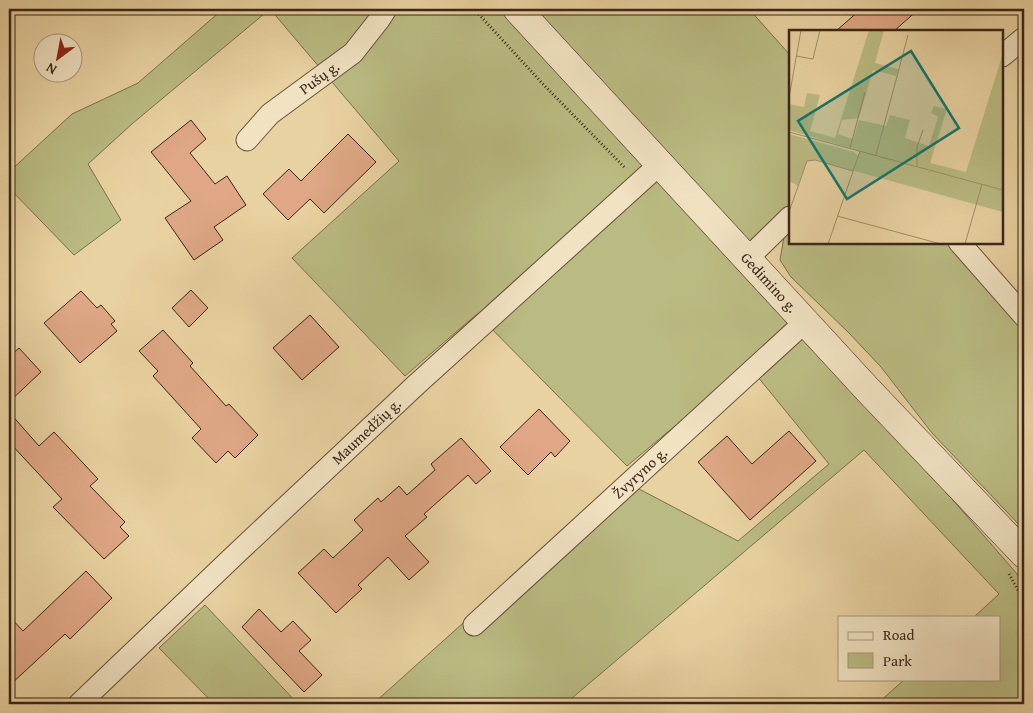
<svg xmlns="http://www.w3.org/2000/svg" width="1033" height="713" font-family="'Gentium Book Plus',serif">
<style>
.green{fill:#babb82;stroke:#7a704e}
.building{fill:#dfa785;stroke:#3b251b}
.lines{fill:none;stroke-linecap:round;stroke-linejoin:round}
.street-casing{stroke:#66503c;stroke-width:23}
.secondary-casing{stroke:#3b251b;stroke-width:29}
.path{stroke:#3b251b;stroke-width:3;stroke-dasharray:1 2.5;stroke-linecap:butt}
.street{stroke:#f1e2c2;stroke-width:21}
.secondary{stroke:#f1e2c2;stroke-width:28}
.labels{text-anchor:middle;stroke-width:4.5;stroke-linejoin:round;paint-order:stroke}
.street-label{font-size:15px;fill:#3b251b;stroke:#f1e2c2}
.inset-road{fill:none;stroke:#a38d6b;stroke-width:1}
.view{fill:#0f766e;fill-opacity:0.15;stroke:#0f766e;stroke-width:2.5}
.inset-edge{fill:none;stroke:#3b251b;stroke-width:2.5}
</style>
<rect width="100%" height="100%" fill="#e9d2a1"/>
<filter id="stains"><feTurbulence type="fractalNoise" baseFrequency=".004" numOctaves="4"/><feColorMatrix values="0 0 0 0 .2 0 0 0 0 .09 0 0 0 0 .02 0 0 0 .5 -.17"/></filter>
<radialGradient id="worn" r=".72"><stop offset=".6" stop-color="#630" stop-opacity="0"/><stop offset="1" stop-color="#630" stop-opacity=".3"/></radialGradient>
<g class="green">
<path d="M223,9H270L133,123L88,164L121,220L74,255L9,188V172L72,114L138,83Z"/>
<path d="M270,9H500L805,322L952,499L1024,582V704H877L905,679H999V617H974L999,594L864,450L565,704H373L622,480L738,541L829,464L748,365L627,466L477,314L405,376L292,258L399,161Z"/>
<path d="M517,9H749L790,55V217L747,259Z"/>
<path d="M790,224V242L959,243L1024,316V530L932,433L881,367L849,333L791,277L780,260L784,237Z"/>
<path d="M205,605L298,704H214L159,648Z"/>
</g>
<g class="building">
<path d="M861,9H919L894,31H836Z"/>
<path d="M191,120L206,139L190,153L215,184L227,176L246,205L214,227L223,240L194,260L165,218L191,201L151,152Z"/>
<path d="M348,134L376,162L324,213L310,199L288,220L263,194L289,169L301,181Z"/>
<path d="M191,290L208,308L189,327L172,308Z"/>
<path d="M81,291L97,308L101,305L115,321L111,324L117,331L80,363L44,323Z"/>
<path d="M310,315L339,347L302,380L273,348Z"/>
<path d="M163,330L193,363L190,366L226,406L229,404L258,435L235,458L228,451L216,463L192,438L201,429L153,376L158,371L139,351Z"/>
<path d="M19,348L41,372L9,402V357Z"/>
<path d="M539,409L570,441L555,457L551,452L528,475L500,447Z"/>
<path d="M9,412L39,446L54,432L98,479L90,486L125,522L120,527L129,536L104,559L53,507L62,499L9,442Z"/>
<path d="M789,431L816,461L750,520L698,462L727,436L752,464Z"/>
<path d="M461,438L491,471L476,484L468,475L424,514L427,517L405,536L429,562L409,580L388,557L358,585L362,589L336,613L298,573L324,549L333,558L363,530L354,520L378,498L381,502L399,486L407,495L435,470L431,464Z"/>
<path d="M86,571L112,598L70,639L65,634L9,686V616L23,631Z"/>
<path d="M259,609L281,632L293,621L311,640L299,651L322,675L304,692L242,627Z"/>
</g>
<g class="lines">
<g class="street-casing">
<g id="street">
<path d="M1002,56L1024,38"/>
<path id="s1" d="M247,140L270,114L353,53L379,20L386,9"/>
<path d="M959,242L1024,316"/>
<path d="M747,259L790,217"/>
<path id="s2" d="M474,625L805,322"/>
<path id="s3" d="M79,704L237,553L417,384L660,164"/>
</g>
</g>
<g class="secondary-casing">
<g id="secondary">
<path id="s4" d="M517,9L868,390L1024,554"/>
</g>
</g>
<g class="path">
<path d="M474,9L541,82L625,168"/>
<path d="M1009,574L1024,601"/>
</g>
<use href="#street" class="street"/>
<use href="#secondary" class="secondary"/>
</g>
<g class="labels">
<g class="street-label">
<text dy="5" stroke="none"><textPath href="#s1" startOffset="96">Pušų g.</textPath></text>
<text dy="5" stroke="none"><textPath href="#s4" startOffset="372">Gedimino g.</textPath></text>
<text dy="5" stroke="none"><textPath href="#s3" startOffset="396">Maumedžių g.</textPath></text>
<text dy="5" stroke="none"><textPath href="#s2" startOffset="225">Žvyryno g.</textPath></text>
</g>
</g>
<g transform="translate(789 30)">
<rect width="214" height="214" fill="#e9d2a1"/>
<path d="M80,0H95L86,33L109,39L107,46L84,40L70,88L53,90L49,104L64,109L70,90L97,96L101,85L121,90L116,108L140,116L149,87L142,83L145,76L158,79L141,133L177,142L214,23V182L26,130L18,131L9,156L0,151V104L65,122L69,126L71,121L0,100V74L15,77L18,63L31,65L21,101L46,108Z" fill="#babb82"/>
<path class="inset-road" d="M7,26L24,29L31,0M0,68L12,0M0,102L214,160M61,118L76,62M87,125L119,5M128,136V117L134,100M0,182L18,131L26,130L64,141M48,186L152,214M39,214L71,121M176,214L193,154"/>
<path class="view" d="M122,21L170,98L58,169L9,91Z"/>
<rect width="214" height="214" class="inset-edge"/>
</g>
<rect width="1033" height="713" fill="none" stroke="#e9d2a1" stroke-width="30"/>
<rect x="10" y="10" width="1013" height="693" fill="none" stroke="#3b251b" stroke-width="2.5"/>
<rect x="15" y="15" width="1003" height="683" fill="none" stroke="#3b251b"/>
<rect x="838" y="616" width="162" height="65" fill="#f1e2c2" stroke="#a8967f"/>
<rect x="848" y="632" width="25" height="8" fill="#f1e2c2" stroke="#a8967f"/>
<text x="883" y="640" font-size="15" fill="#3b251b">Road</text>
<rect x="848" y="653" width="25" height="15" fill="#babb82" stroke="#a8967f"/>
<text x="883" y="666" font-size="15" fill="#3b251b">Park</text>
<g transform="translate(58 58) rotate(212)"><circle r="24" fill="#f1e2c2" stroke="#a8967f"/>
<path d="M0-4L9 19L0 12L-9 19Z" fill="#8f2418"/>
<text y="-8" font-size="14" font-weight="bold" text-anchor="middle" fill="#3b251b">N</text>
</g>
<rect width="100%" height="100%" filter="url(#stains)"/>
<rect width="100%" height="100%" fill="url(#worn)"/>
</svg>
